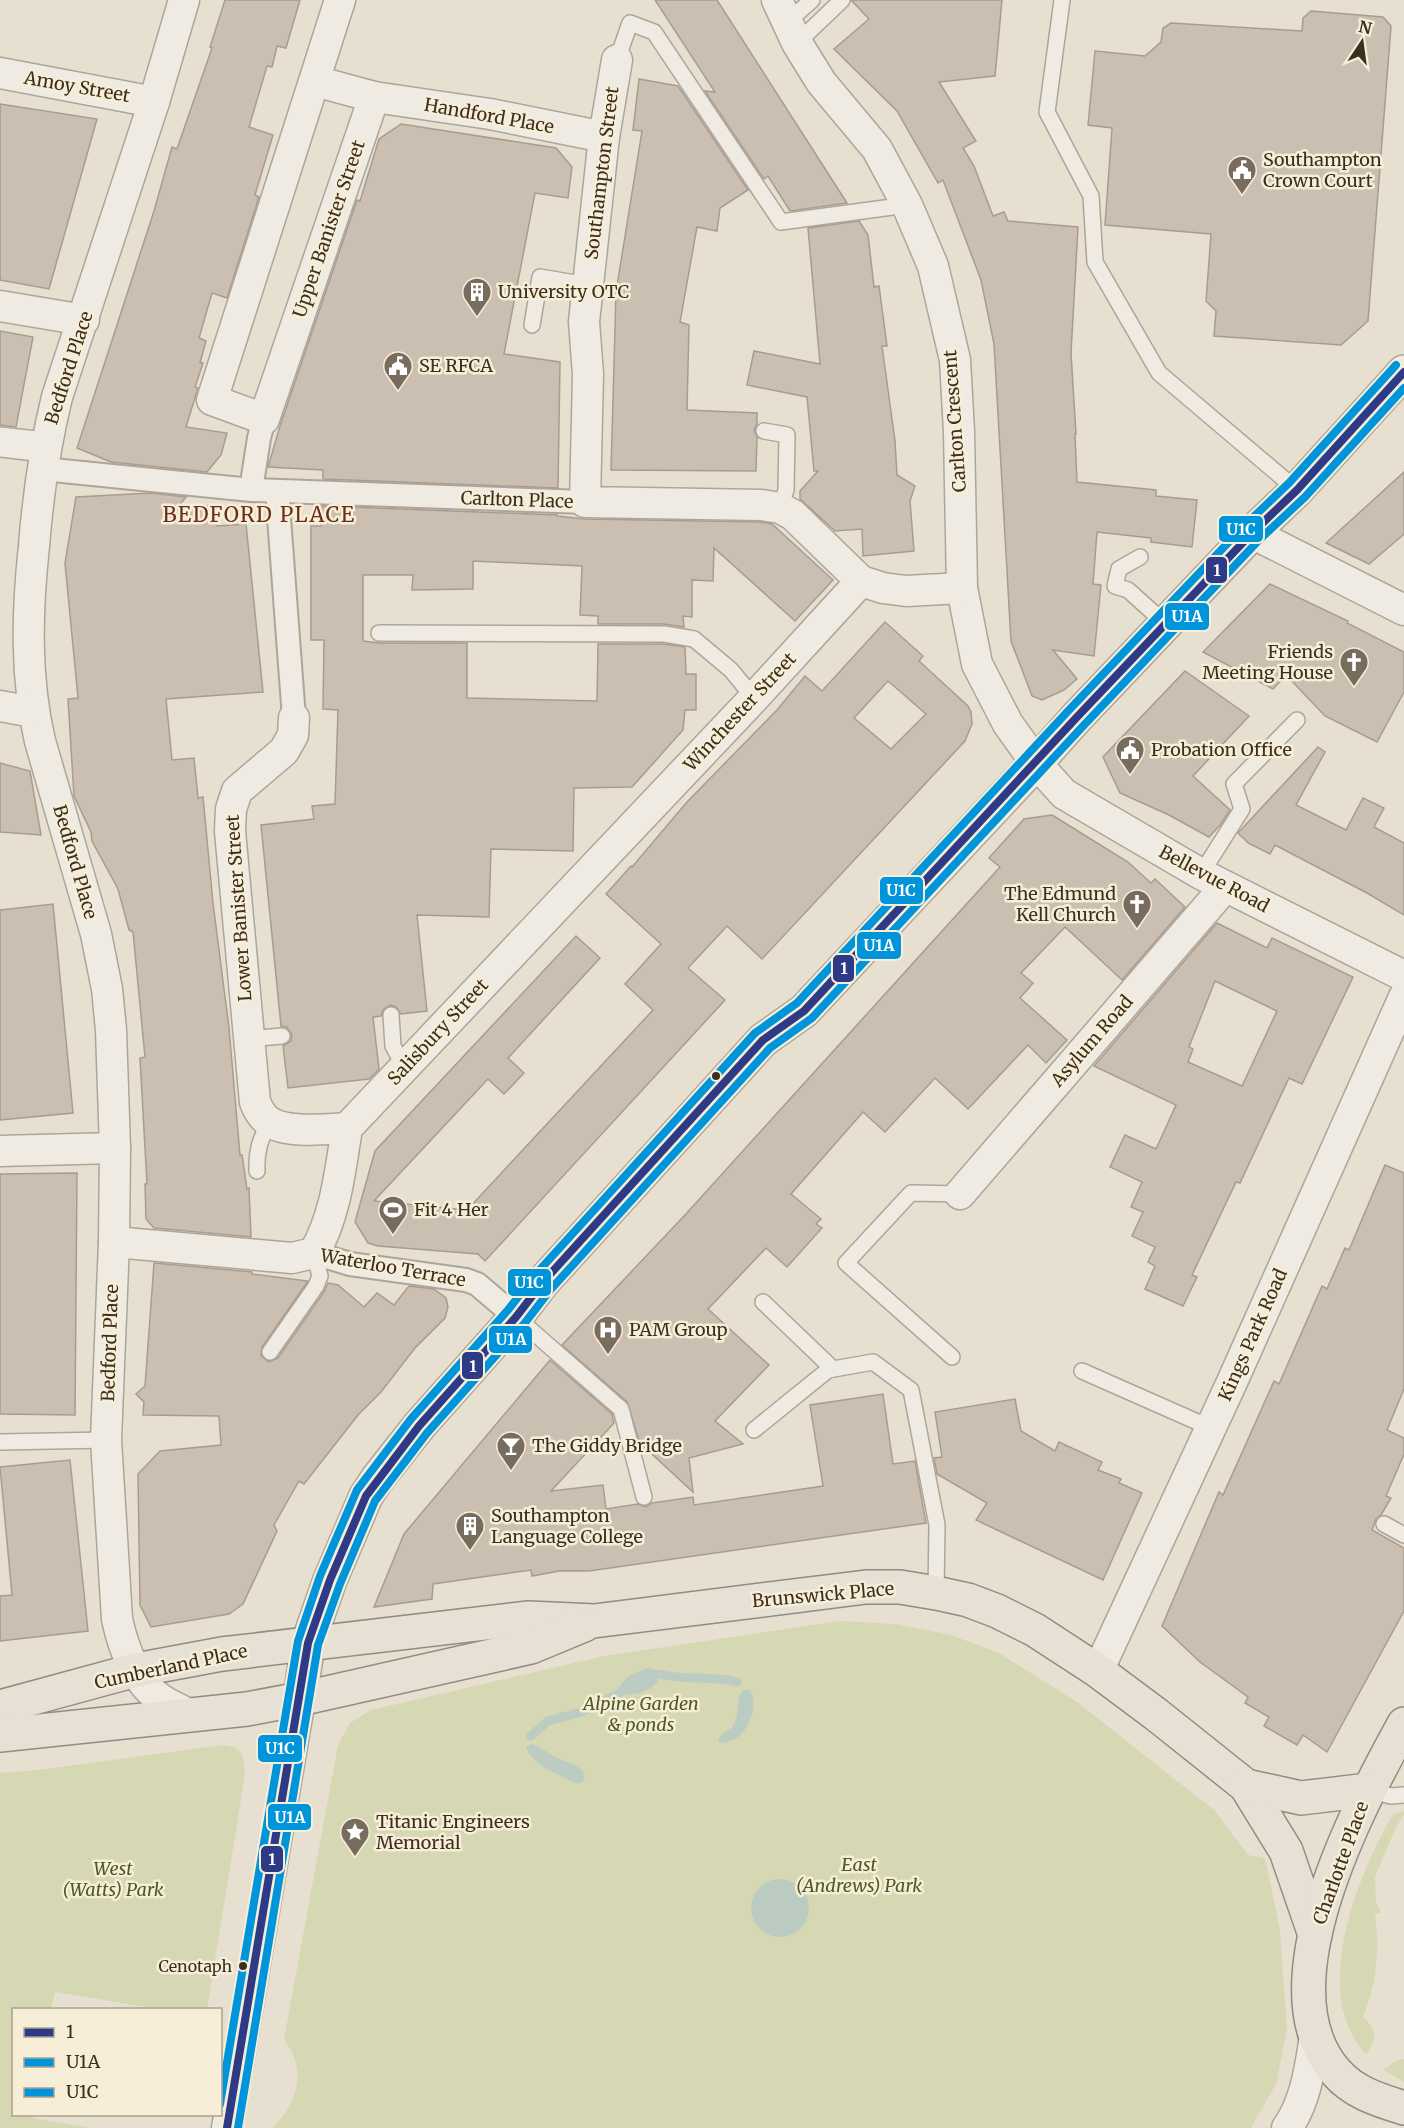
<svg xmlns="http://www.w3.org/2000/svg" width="1404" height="2128" font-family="Merriweather,serif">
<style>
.green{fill:#d6d7b3}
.water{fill:#bcccc2}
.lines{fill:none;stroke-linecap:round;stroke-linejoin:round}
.stream{stroke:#bcccc2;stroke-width:9}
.building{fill:#cbbfb2;stroke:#a89c90;stroke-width:1.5;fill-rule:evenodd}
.service-casing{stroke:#ada599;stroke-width:18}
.pedestrian-casing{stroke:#ada599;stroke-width:26}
.minor-casing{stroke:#ada599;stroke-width:33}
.tertiary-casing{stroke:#ada599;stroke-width:36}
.primary-casing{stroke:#928b80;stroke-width:36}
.service{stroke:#efebe3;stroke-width:15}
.pedestrian{stroke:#efebe3;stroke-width:22}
.minor{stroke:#efebe3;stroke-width:30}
.tertiary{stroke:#efebe3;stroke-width:33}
.primary{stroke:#e6e1d4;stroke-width:33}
.bus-1-casing{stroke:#f7eed8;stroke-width:12}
.bus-2-casing{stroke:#f7eed8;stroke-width:12}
.bus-3-casing{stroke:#f7eed8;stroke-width:12}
.bus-1{stroke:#2e3a86;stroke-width:8}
.bus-2{stroke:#0095da;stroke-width:8}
.bus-3{stroke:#0095da;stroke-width:8}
.bus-dot{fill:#3d2e20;stroke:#f7eed8;stroke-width:2}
.labels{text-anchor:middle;stroke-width:5;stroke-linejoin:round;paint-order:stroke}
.bus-label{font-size:16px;fill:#3d2e20;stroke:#f7eed8;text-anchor:end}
.street-label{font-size:18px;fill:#3d2e20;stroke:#f7eed8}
.poi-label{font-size:18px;fill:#3d2e20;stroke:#f7eed8;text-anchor:start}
.park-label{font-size:18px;font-style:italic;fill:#4d5a26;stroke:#f7eed8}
.quarter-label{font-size:21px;letter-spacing:1.5px;fill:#6b2e1e;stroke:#f7eed8}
.line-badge{stroke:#f7eed8;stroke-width:2}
.badge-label{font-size:16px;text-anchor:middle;font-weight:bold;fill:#fff}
</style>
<rect width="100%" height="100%" fill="#e7e0d1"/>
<g class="green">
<path d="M839,1621L895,1624L951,1635L999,1653L1077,1702L1214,1810L1248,1855L1265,1858L1280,1930L1287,2029L1276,2084L1251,2128H272C290,2112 303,2085 295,2060C293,2053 288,2046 284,2039L338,1745L350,1723L371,1710L604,1656Z"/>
<path d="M223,1745C246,1747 245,1761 244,1781L207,2009H158L55,1992L51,2009L14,2010V2114L33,2115V2118L91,2128H0V1773L38,1770Z"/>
<path d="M1404,1811V1815L1396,1827L1375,1877L1376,1901L1381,1913H1375C1380,1949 1377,1983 1363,2017C1379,2031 1376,2038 1366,2055C1359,2046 1353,2038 1349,2028C1322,1967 1360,1873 1390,1819L1393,1815Z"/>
<path d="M1404,2059V2082L1383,2070L1397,2060Z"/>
</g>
<g class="water">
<path d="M648,1668L657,1670L660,1676C655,1690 638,1696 624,1694L619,1688C625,1676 636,1672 648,1668Z"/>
<path d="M743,1690H750C758,1702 751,1726 740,1735C735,1740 727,1742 721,1743L718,1740C721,1732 728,1732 732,1727C741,1715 735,1700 743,1690Z"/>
<path d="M532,1744C541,1746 547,1753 555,1757C565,1761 575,1764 583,1771L585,1778L581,1783H575C559,1775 531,1764 526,1747Z"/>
<circle cx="780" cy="1908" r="29"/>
</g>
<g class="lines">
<g class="stream">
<path d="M659,1674C685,1681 711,1675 737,1682"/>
<path d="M531,1736L548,1721L581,1712L622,1692"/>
</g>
</g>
<g class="building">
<path d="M225,0H300L286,48L277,46L272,67L267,66L249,127L273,135L255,195L259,197L227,298L212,293L199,338L206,341L200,363H203L195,387L198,388L186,427L227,433L221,455L207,472L111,462L77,448L154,211L172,147L177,149L212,48L210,47Z"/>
<path d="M655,0H717L847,203L790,211L768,176L764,179L705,91L715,92Z"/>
<path d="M851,0H1002L995,76L939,82L976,141L963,148L974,166L993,216L1004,212L1008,221L1078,227L1071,353L1076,434H1075L1077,482L1156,490V496L1197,500L1192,547L1151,542V538L1097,532L1093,584L1101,585L1094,656L1053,650L1077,679L1064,690L1042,700L1032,696L1011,641L994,344L981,280L943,180L938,183L897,111L834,49L869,19Z"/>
<path d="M1311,11L1383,17L1391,26L1368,321L1341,345L1214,336L1216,311L1206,301L1211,234L1105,225L1112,128L1088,125L1095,51L1145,56L1161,42L1163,28L1171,23L1302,31L1303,18Z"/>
<path d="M639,79L678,86L748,190L720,208L717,231L697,227L680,322L689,325L687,410L757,413V424L754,430L757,437L756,471L611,470L616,292L642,131L633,130Z"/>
<path d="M0,104L97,119L49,289L0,280Z"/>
<path d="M401,124L556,148L572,167L568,198L535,193L504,354L560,362L558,488L323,479V470L268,467L280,426L357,200L360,201L379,139Z"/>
<path d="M859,221L868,235L874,287L879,286L887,346H882L895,441L897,475L915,486L910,501L914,551L863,556L862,529L835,531L800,499V491L818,471H814L807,397L747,385L754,351L820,364L808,228Z"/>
<path d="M0,331L33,337L16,427L0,425Z"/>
<path d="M1404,472V534L1369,564L1326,543Z"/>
<path d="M151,493L186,497L176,509L215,505L217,526L246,524L263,692L166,699L172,760L194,758L198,798L203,797L213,903L229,1028L240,1155H242L247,1189L249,1188L251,1237L154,1228L146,1219L145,1184H147L140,1058L145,1057L133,932L129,930L118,889L92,841L91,832L74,796L68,699L78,698L65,563L76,497Z"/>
<path d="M322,506L557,515V516L585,519L760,522L772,524L833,580L795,621L714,548L713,581L692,580V617L683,616L684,627L664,624H598V616L580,615L582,566L473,561V589L412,590L413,575H363V641L379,643H467V698L597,701L598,644H663L685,647L686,674H696V710H685L683,730L632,787L574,788L573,851L491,849L489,917L417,915L427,1011L401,1014L396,1007L390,1005L383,1010L381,1016L373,1017L379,1069L369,1079L288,1088L283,1046L291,1041L292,1035L287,1027L281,1026L261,825L314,819L312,806L335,804L338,710L323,709L324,640H311V526H321Z"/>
<path d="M1270,584L1348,621L1347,623L1404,652V692L1377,742L1325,716L1286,675L1273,689L1203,652Z"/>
<path d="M885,622L923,656L919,661L968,706L971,712L972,724L965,741L762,959L727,926L688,968L725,1000L485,1261L478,1254L378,1246L368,1243L355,1222L375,1151L576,936L600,958L508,1058L524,1073L504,1094L488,1079L374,1201L467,1210L653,1010L625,984L661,944L606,894L631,866L632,867L687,802L777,710L805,676L822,691ZM888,681L926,714L891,749L854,718Z"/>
<path d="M1185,671L1249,716L1193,776L1230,810L1221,824L1209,837L1169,815L1120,793L1103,757Z"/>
<path d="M1318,747L1325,752L1296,805L1346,830L1363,798L1384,808L1374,827L1404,843V915L1367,893L1275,845L1270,854L1248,843L1238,833Z"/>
<path d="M0,763L30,771L41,835L0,832Z"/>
<path d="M1052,815L1128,862L1151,883L1155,879L1185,907L1122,980L1065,927L1021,973L1033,983L1020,998L1067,1040L1046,1063L1028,1045L968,1109L935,1078L885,1132L863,1112L791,1194L821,1219L816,1224L822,1228L787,1267L766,1248L708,1309L769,1365L715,1421L743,1444L689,1458L693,1492L640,1443L627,1402L562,1345L685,1215L1000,867L989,858L1024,819Z"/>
<path d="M53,904L73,1113L0,1120V910Z"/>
<path d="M1217,923L1267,948L1272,938L1353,977L1302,1084L1289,1078L1240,1183L1236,1182L1192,1275L1197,1277L1183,1306L1145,1289L1155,1266L1148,1262L1155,1247L1132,1236L1143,1212L1131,1207L1142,1182L1110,1167L1125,1135L1156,1149L1176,1105L1094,1066ZM1215,981L1277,1011L1242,1086L1188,1062L1193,1049L1189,1047Z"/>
<path d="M1385,1165L1404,1173V1389L1387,1430L1404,1438V1454L1386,1496L1391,1498L1381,1515L1376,1519L1372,1530L1404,1548V1611L1327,1752L1303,1735L1297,1745L1264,1726L1269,1717L1245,1703L1248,1697L1200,1662L1162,1626L1219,1492L1223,1495L1274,1381L1279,1384L1322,1286L1327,1289L1345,1248L1349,1250Z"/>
<path d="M77,1173L75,1415L0,1414V1174Z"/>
<path d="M154,1263L252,1272V1274L308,1281L262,1347L261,1356L269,1362L278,1358L324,1292L328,1283L338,1285L364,1307L377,1293L394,1305L409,1286L434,1289L446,1298L448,1307L445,1318L415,1348L381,1392L358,1415L304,1484L299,1481L274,1525L277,1531L243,1604L229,1614L151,1627L140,1605L138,1474L160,1451L221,1445L219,1416L143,1415L144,1402L136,1394L145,1386Z"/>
<path d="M550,1360L612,1414L614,1423L551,1491L603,1485L606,1509L638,1504L646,1507L652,1503L693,1497L694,1505L823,1486L810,1405L883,1394L893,1464L915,1461L926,1523L589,1571H559L532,1576L531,1570L433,1584L432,1599L374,1607L404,1534Z"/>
<path d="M1015,1399L1021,1431L1055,1451L1059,1442L1102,1462L1098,1470L1121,1479L1119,1483L1142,1493L1103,1580L976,1520L987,1503L937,1474L934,1458L942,1457L935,1412Z"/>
<path d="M70,1460L88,1631L0,1641V1596L12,1595L0,1467Z"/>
</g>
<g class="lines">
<g class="service-casing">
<g id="service">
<path d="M1062,0L1047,112L1091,196L1095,262L1159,373L1297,490"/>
<path d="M787,22L812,0"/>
<path d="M797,43L842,0"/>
<path d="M617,60L630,23L654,32L781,222L907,205"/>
<path d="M532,325L540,277L587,285"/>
<path d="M764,431L787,435L786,490L780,508"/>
<path d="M0,435L46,440"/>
<path d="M0,449L44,454"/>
<path d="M1140,557L1119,569L1115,586L1128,590L1166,624"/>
<path d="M379,633L664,634L694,639L731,670L754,698"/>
<path d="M1201,874L1242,809L1234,784L1297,720"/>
<path d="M391,1015L393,1046L405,1068"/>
<path d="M248,1039L282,1036"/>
<path d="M257,1171C256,1152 260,1140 269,1122"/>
<path d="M763,1302L833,1369"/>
<path d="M516,1317L621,1409L644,1497"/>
<path d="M270,1352L316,1286L320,1276L314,1253"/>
<path d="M952,1357L846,1263L911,1193L960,1194"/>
<path d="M1082,1371L1211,1428"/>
<path d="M754,1430L828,1370L873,1362L911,1390L937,1525L936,1593"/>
<path d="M0,1442L106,1440"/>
<path d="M1384,1524L1404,1535"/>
<path d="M1368,1790L1391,1796L1404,1795"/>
</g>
</g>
<g class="pedestrian-casing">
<g id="pedestrian">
<path d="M43,469L251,490L585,502"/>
<path d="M251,490L259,438L264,419"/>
<path d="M277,491L294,718"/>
<path d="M314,1253L350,1264L466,1280L477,1284L516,1317"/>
</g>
</g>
<g class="minor-casing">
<g id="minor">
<path d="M184,0L154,102L57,397C45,446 38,495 34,546C27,611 25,677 40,741L96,934L107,989L111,1030L115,1148L114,1242L106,1440L117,1619C123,1647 136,1684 162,1700C171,1706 181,1710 191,1715"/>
<path d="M340,0L212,400L264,419L374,97"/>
<path d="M777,0L797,43L821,82L877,149L907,205L933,266L955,360L959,432L962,588L977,664L1008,724L1036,763L1064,794L1201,874L1404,976"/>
<path d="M617,60L604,137L584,322L588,374L585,502L762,505L780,508L793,515L861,581L883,588L906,591L962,588"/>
<path d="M0,73L154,102"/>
<path d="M315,81L374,97L490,114L604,137"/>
<path d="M0,306L84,320"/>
<path d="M1252,533L1404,610"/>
<path d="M0,706L33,712"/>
<path d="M294,718L293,735L284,751L237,791L231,809L230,831L255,1102C258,1109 261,1116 268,1121C286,1134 326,1129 347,1128"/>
<path d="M0,1151L115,1148"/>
<path d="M960,1194L1225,887"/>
<path d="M114,1242L292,1258L314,1253C336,1215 340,1171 347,1128L754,698L861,581"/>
<path d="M1098,1671L1232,1382L1404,997"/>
<path d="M227,2128L300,1699"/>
<path d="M1287,2128C1306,2101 1310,2068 1315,2036"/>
</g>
</g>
<g class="tertiary-casing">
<path id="tertiary" d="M300,1699L308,1643L330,1580L366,1496L378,1478L419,1426L516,1317L543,1282L763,1040L804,1011L1036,763L1077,717L1252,533L1297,490L1404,372"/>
</g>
<g class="primary-casing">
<g id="primary">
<path d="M0,1707L136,1670L222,1654L529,1618L594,1621L866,1587H900L936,1593L968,1600L997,1611L1035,1630L1098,1671L1157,1715L1246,1786L1286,1851L1315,1935"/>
<path d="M1404,1724C1359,1806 1261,1987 1336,2072C1354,2093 1379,2100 1404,2108"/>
<path d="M0,1735L247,1709L300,1699L531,1647L584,1625"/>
<path d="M1246,1786L1301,1798L1368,1790"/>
</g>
</g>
<use href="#service" class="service"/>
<use href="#pedestrian" class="pedestrian"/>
<use href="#minor" class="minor"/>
<use href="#tertiary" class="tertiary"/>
<use href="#primary" class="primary"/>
<g class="bus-1-casing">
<path id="bus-1" d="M227,2128L308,1643L330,1580L366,1496L419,1426L516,1317L543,1282L763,1040L804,1011L1077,717L1252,533L1297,490L1404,372"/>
</g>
<g class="bus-2-casing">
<path id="bus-2" d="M238,2128L318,1645L340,1584L375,1501L427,1433L524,1324L551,1289L770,1048L812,1018L1085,724L1259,540L1305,497L1404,388"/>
</g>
<g class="bus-3-casing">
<path id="bus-3" d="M220,2104L298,1641L320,1576L357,1490L411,1419L508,1310L535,1275L755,1033L797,1003L1069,710L1244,526L1289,483L1396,365"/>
</g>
<use href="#bus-1" class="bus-1"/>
<use href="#bus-2" class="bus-2"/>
<use href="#bus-3" class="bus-3"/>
</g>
<defs>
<g id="civic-pin" transform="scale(1.5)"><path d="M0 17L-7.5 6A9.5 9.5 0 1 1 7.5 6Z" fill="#786c5e" stroke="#f7eed8"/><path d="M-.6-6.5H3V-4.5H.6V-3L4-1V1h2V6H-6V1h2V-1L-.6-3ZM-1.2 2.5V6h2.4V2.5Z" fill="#fff"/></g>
<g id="building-pin" transform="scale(1.5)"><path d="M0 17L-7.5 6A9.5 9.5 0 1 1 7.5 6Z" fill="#786c5e" stroke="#f7eed8"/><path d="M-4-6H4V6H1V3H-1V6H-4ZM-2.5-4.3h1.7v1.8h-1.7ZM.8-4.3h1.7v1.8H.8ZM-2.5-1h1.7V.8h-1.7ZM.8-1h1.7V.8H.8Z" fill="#fff"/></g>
<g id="church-pin" transform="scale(1.5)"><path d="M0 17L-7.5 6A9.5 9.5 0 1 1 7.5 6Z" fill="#786c5e" stroke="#f7eed8"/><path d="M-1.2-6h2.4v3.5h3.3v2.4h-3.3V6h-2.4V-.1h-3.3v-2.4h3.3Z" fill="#fff"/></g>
<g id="stadium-pin" transform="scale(1.5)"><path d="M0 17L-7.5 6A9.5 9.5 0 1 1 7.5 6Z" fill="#786c5e" stroke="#f7eed8"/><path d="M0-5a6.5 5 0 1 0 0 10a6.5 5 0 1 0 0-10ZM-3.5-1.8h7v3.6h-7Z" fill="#fff"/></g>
<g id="hospital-pin" transform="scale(1.5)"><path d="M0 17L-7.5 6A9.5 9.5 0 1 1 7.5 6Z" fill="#786c5e" stroke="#f7eed8"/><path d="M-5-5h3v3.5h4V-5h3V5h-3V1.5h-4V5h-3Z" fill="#fff"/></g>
<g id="bar-pin" transform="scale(1.5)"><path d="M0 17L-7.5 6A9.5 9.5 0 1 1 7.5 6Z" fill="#786c5e" stroke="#f7eed8"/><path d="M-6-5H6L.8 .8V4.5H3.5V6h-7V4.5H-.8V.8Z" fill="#fff"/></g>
<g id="sight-pin" transform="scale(1.5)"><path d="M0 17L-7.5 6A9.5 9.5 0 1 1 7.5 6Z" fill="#786c5e" stroke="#f7eed8"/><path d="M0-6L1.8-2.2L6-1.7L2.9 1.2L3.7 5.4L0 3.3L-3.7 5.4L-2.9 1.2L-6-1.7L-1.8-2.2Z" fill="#fff"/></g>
</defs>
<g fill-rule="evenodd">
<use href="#civic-pin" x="1242" y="170"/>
<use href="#building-pin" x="477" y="292"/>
<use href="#civic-pin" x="398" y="366"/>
<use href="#church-pin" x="1354" y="662"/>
<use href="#civic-pin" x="1130" y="750"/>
<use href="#church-pin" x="1137" y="904"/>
<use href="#stadium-pin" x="393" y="1210"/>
<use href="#hospital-pin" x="608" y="1330"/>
<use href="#bar-pin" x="511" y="1446"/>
<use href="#building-pin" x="470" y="1526"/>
<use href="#sight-pin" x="355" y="1832"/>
</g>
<g class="bus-dot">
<circle cx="716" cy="1076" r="5"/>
<circle cx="243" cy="1966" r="5"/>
</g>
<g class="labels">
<g class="bus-label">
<text x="232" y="1972">Cenotaph</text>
</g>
<g class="street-label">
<text transform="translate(77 87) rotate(10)" y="6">Amoy Street</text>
<text transform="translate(489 116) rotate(10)" y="6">Handford Place</text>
<text transform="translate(602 173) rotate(-83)" y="6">Southampton Street</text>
<text transform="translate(329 229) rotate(-71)" y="6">Upper Banister Street</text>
<text transform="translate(69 368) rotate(-72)" y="6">Bedford Place</text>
<text transform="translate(955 421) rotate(-94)" y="6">Carlton Crescent</text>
<text transform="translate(517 500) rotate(2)" y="6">Carlton Place</text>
<text transform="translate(740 712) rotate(-47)" y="6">Winchester Street</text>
<text transform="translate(75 862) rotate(74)" y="6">Bedford Place</text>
<text transform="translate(1214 879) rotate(28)" y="6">Bellevue Road</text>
<text transform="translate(239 908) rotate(-94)" y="6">Lower Banister Street</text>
<text transform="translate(438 1032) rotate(-47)" y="6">Salisbury Street</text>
<text transform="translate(1092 1041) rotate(-49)" y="6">Asylum Road</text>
<text transform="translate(393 1268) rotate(10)" y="6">Waterloo Terrace</text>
<text transform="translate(1253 1335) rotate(-66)" y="6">Kings Park Road</text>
<text transform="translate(110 1343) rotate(-88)" y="6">Bedford Place</text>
<text transform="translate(823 1595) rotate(-5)" y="6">Brunswick Place</text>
<text transform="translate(171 1667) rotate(-12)" y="6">Cumberland Place</text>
<text transform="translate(1341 1863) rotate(-70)" y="6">Charlotte Place</text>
</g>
<g class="poi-label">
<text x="1263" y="166">Southampton<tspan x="1263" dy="21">Crown Court</tspan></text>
<text x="498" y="298">University OTC</text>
<text x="419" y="372">SE RFCA</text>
<text x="1333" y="658" text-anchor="end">Friends<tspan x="1333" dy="21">Meeting House</tspan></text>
<text x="1151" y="756">Probation Office</text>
<text x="1116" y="900" text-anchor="end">The Edmund<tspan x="1116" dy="21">Kell Church</tspan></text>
<text x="414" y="1216">Fit 4 Her</text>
<text x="629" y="1336">PAM Group</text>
<text x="532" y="1452">The Giddy Bridge</text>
<text x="491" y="1522">Southampton<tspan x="491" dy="21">Language College</tspan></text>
<text x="376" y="1828">Titanic Engineers<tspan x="376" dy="21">Memorial</tspan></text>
</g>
<g class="park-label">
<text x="641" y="1710">Alpine Garden<tspan x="641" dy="21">&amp; ponds</tspan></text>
<text x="859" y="1871">East<tspan x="859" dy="21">(Andrews) Park</tspan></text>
<text x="113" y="1875">West<tspan x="113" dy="21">(Watts) Park</tspan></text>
</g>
<g class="quarter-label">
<text x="259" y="522">BEDFORD PLACE</text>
</g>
</g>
<g class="line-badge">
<rect x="1218" y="515" width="46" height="28" rx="6" fill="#0095da"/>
<rect x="1205" y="556" width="23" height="28" rx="6" fill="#2e3a86"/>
<rect x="1164" y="602" width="46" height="29" rx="6" fill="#0095da"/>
<rect x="879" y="876" width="45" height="29" rx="6" fill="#0095da"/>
<rect x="856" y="931" width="46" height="29" rx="6" fill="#0095da"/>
<rect x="832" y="954" width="23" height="29" rx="6" fill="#2e3a86"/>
<rect x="507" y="1268" width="45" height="29" rx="6" fill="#0095da"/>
<rect x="488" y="1325" width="45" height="29" rx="6" fill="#0095da"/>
<rect x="461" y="1351" width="23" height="29" rx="6" fill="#2e3a86"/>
<rect x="257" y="1734" width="46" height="29" rx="6" fill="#0095da"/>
<rect x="267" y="1803" width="45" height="28" rx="6" fill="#0095da"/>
<rect x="260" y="1845" width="24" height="28" rx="6" fill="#2e3a86"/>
</g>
<g class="badge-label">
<text x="1241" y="535">U1C</text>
<text x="1217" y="576">1</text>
<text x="1187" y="622">U1A</text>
<text x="901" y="896">U1C</text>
<text x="879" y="951">U1A</text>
<text x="844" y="974">1</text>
<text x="529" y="1288">U1C</text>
<text x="511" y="1345">U1A</text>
<text x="473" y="1372">1</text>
<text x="280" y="1754">U1C</text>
<text x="290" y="1823">U1A</text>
<text x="272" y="1865">1</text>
</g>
<rect x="12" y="2008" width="210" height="108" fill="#f7eed8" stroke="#ada18e" stroke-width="1.5"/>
<rect x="24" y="2028" width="30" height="9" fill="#2e3a86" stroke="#ada18e" stroke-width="1.5"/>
<text x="66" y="2038" font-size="18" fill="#3d2e20">1</text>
<rect x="24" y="2058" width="30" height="9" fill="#0095da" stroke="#ada18e" stroke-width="1.5"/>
<text x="66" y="2068" font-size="18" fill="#3d2e20">U1A</text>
<rect x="24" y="2088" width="30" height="9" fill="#0095da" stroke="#ada18e" stroke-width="1.5"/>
<text x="66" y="2098" font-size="18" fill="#3d2e20">U1C</text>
<g transform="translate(1362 42) rotate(13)" stroke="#f7eed8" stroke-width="4.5" paint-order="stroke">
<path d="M0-4.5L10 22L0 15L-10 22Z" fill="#3d2e20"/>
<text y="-9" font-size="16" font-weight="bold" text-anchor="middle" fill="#3d2e20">N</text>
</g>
</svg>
